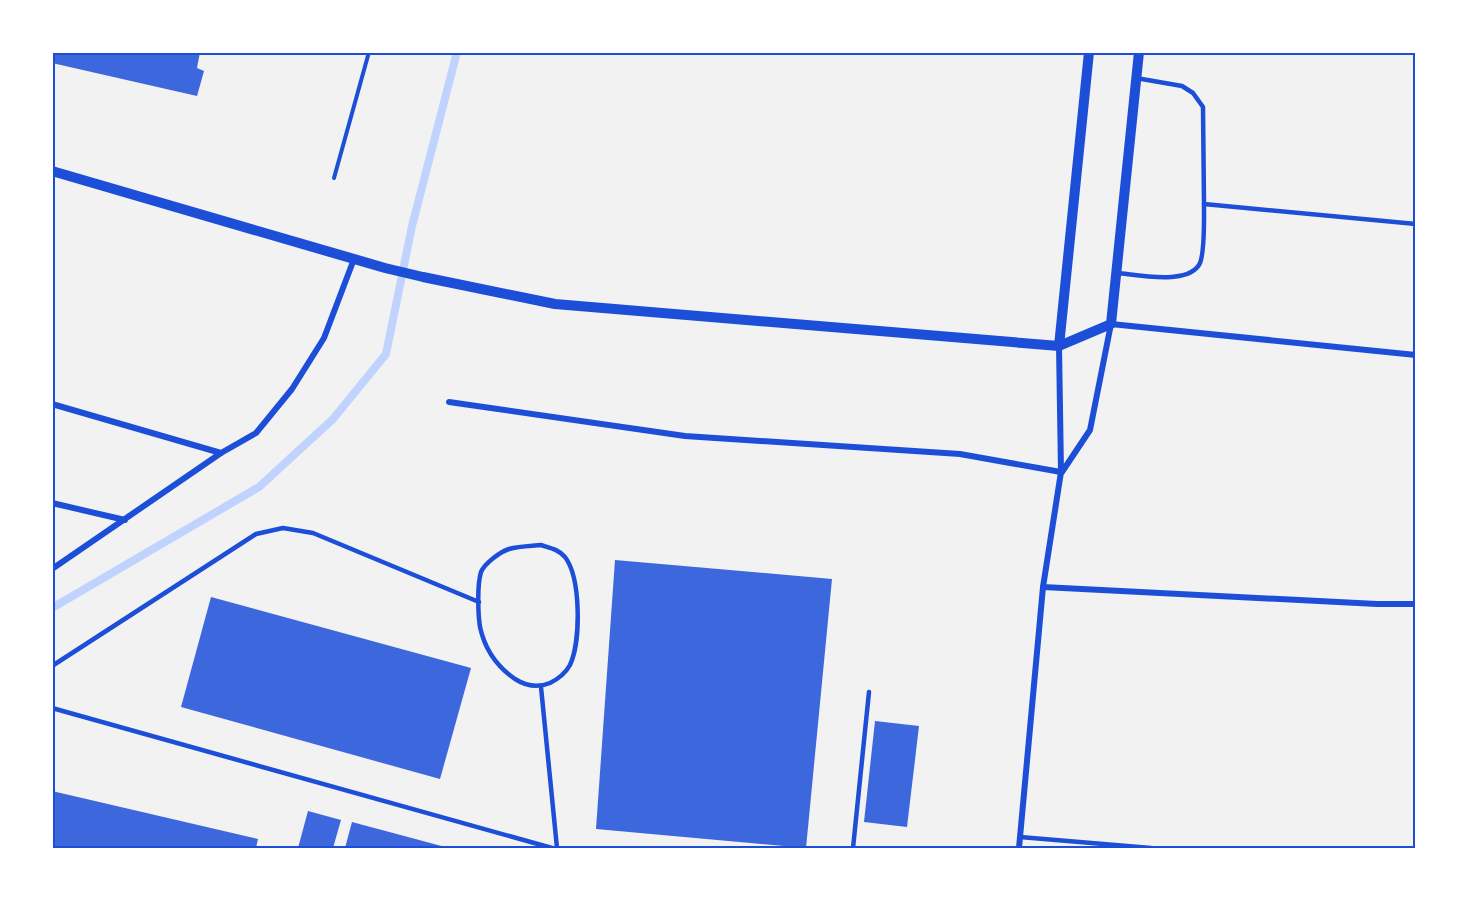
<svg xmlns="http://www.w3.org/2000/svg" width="1468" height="901" font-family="'Roboto Serif',serif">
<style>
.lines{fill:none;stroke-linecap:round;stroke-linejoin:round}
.stream{stroke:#bfd3fe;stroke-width:8}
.building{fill:#3d67dc}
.path{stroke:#1d4ed8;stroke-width:4}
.service{stroke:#1d4ed8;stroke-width:4.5}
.minor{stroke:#1d4ed8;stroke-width:6}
.tertiary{stroke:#1d4ed8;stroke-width:10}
.neatline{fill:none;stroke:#1d4ed8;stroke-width:2}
</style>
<rect width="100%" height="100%" fill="#f2f2f2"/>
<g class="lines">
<path class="stream" d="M52,608L259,487L333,419L386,354L412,226L457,52"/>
</g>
<g class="building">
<path d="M52,52H200L197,68L204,71L197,96L52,63Z"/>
<path d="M615,560L832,579L806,848L596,829Z"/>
<path d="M211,597L471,668L440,779L181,707Z"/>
<path d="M875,721L919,726L907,827L864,822Z"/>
<path d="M52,791L258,839L256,848H52Z"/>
<path d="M308,811L341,820L333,848H298Z"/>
<path d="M352,822L449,848H345Z"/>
</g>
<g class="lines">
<path class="path" d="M334,178L369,52"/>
<g class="service">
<path d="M1136,78L1182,86L1193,93L1203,107L1204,204L1416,224"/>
<path d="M1118,273C1138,275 1186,285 1199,265C1205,256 1204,217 1204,204"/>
<path d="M541,545C550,548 558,549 565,557C581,578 581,641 570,665C565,674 558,679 550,683C538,688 526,686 515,679C496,666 485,650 480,627C478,614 477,585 481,572C485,563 500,552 509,549C519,546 531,546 541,545Z"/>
<path d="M52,666L256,534L283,528L313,533L479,602"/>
<path d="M541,687L557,848"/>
<path d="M52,708L552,848"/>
<path d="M1020,837L1151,848"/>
<path d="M853,848L869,692"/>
</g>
<g class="minor">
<path d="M449,402L685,436L960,454L1061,472"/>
<path d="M52,404L221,453"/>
<path d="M1062,472L1090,430L1111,324L1416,355"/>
<path d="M52,503L125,520"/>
<path d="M52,569L221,453L256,433L292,389L324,338L354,259"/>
<path d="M1043,587L1377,604H1416"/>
<path d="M1019,848L1043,587L1061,472L1059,346"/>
</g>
<g class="tertiary">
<path d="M52,171L385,268L423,277L555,304L1059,346L1111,324L1139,52"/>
<path d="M1059,346L1089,52"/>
</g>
</g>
<rect width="1468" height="901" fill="none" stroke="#ffffff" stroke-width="108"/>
<rect x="54" y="54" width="1360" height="793" class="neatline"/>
</svg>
